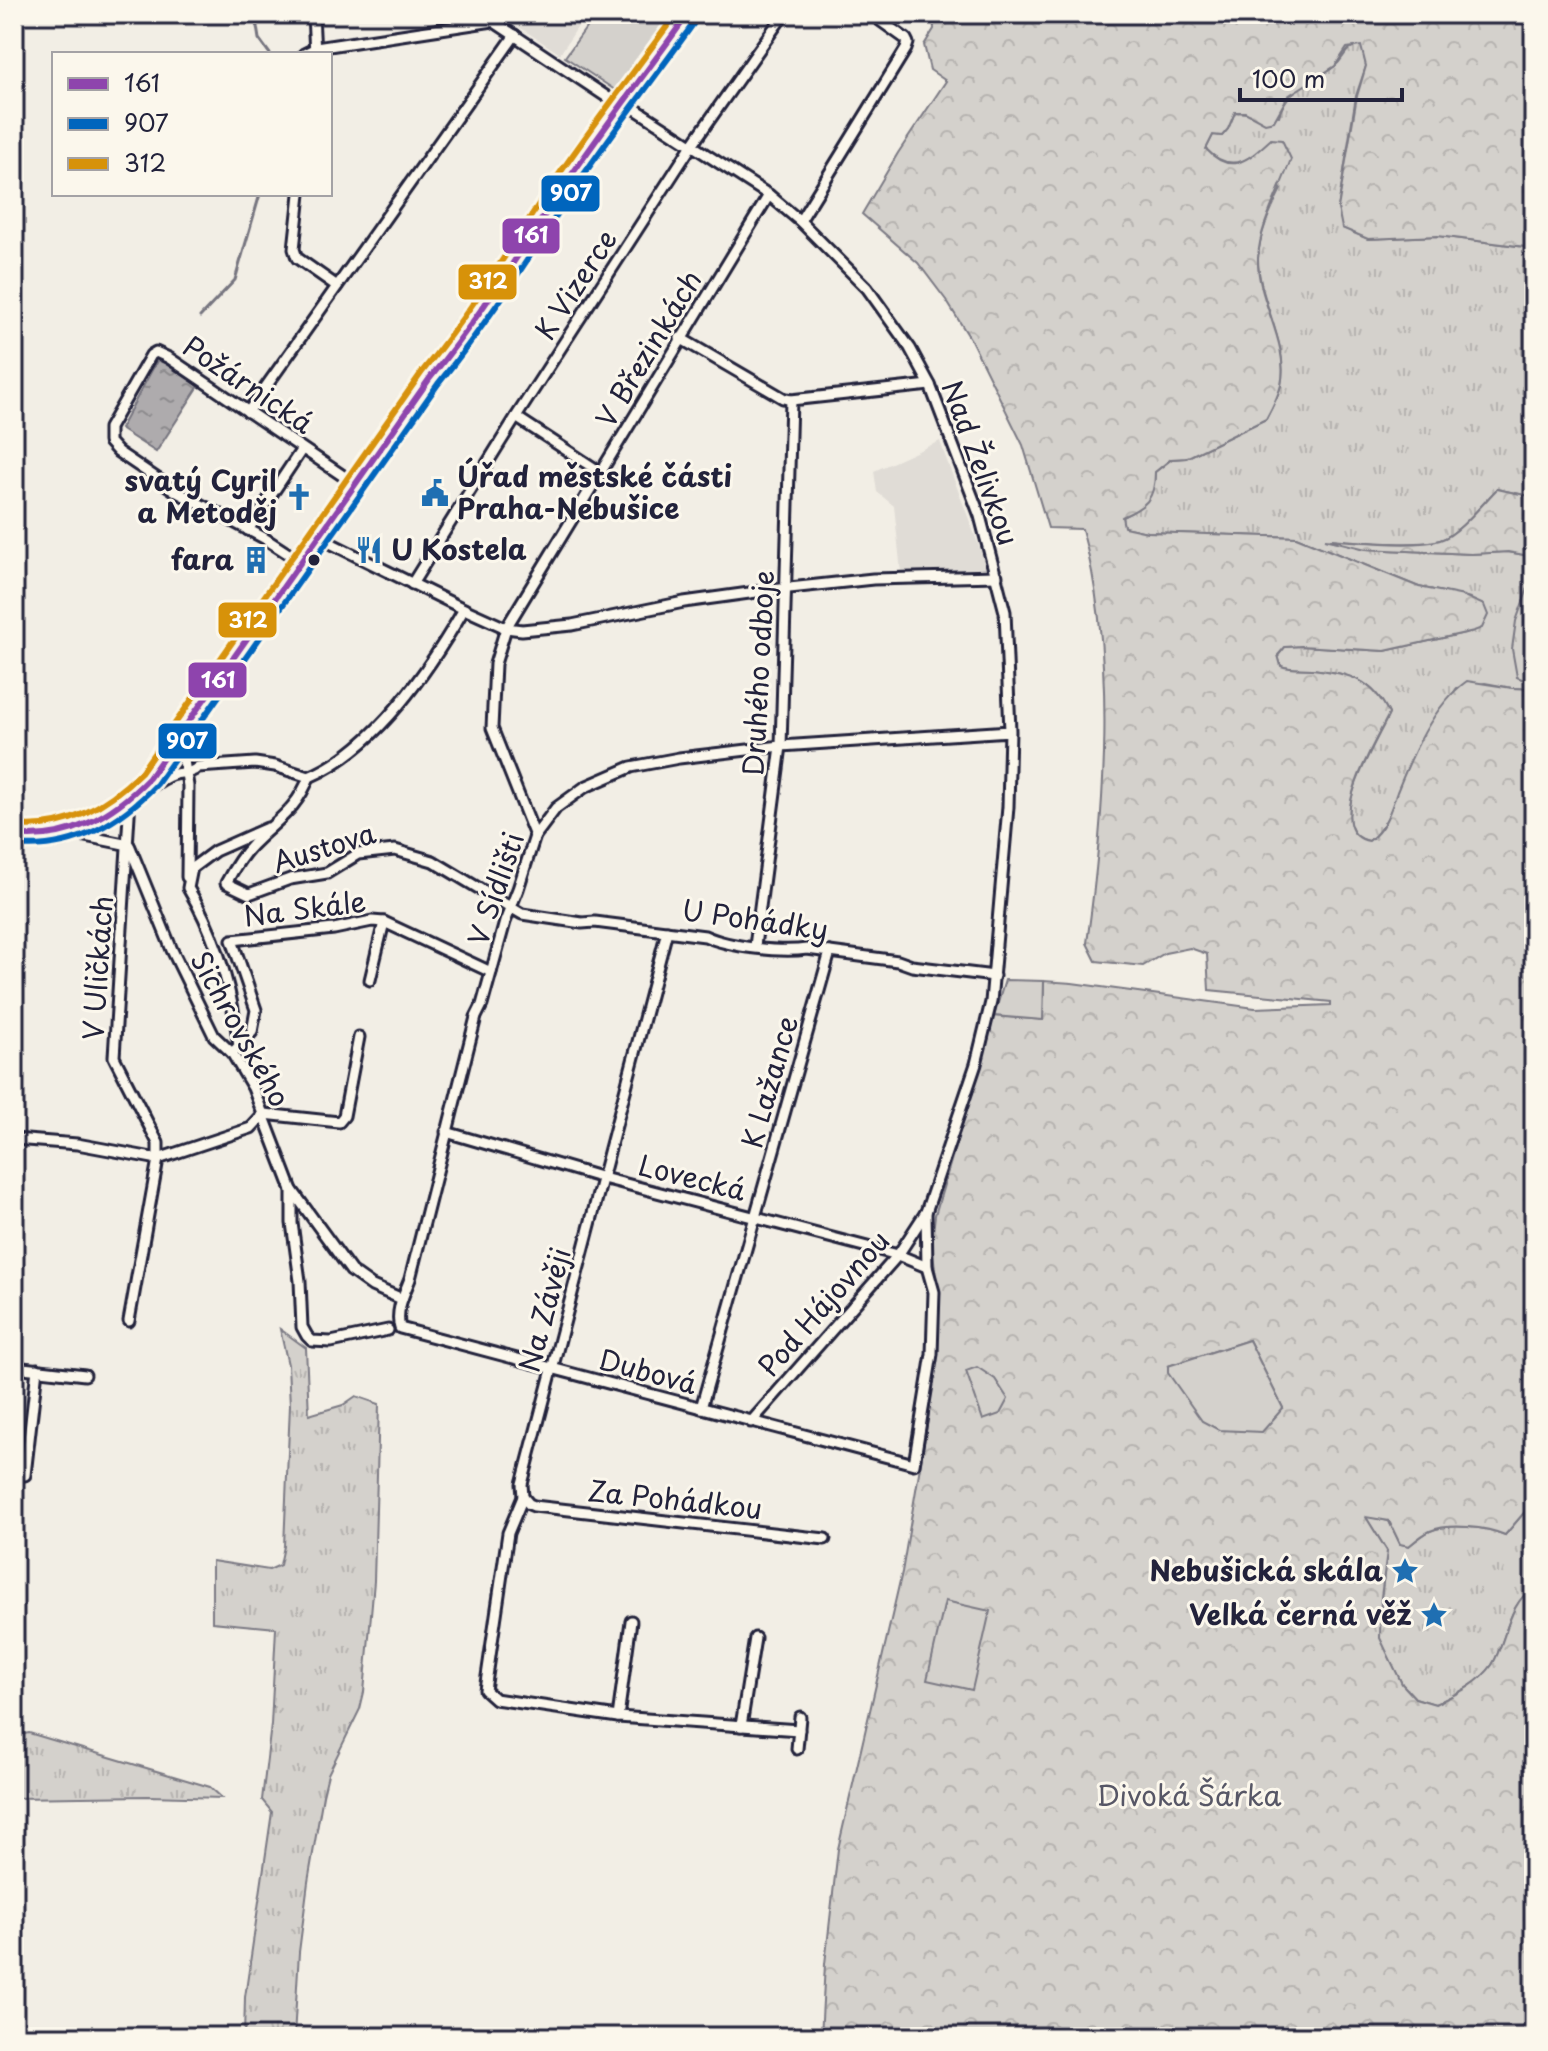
<svg xmlns="http://www.w3.org/2000/svg" width="1548" height="2051" font-family="'Playpen Sans',sans-serif">
<style>
.built{fill:#e0dcd6}
.grass{fill:url(#grass-tufts);stroke:#7b7a84;stroke-width:2}
.forest{fill:url(#forest-crowns);stroke:#7b7a84;stroke-width:2;fill-rule:evenodd}
.green{fill:#d4d1cc;stroke:#7b7a84;stroke-width:2}
.water{fill:url(#water-ripples);stroke:#76747f;stroke-width:2}
.lines{fill:none;stroke-linecap:round;stroke-linejoin:round}
.stream{stroke:#76747f;stroke-width:3}
.street-casing{stroke:#22223b;stroke-width:15}
.secondary-casing{stroke:#22223b;stroke-width:20}
.street{stroke:#fbf7ec;stroke-width:9}
.secondary{stroke:#fbf7ec;stroke-width:14}
.bus-1-casing{stroke:#fbf7ec;stroke-width:12}
.bus-2-casing{stroke:#fbf7ec;stroke-width:12}
.bus-3-casing{stroke:#fbf7ec;stroke-width:12}
.bus-1{stroke:#8e44ad;stroke-width:6}
.bus-2{stroke:#0065bd;stroke-width:6}
.bus-3{stroke:#d79209;stroke-width:6}
.bus-dot{fill:#22223b;stroke:#fbf7ec;stroke-width:3}
.labels{text-anchor:middle;stroke-width:6;stroke-linejoin:round;paint-order:stroke}
.street-label{font-size:28px;fill:#22223b;stroke:#fbf7ec}
.poi-label{font-size:28px;font-weight:bold;fill:#22223b;stroke:#fbf7ec;text-anchor:end}
.park-label{font-size:28px;fill:#575766;stroke:#fbf7ec}
.line-badge{stroke:#fbf7ec;stroke-width:3}
.badge-label{font-size:22px;text-anchor:middle;font-weight:bold;fill:#fff}
</style>
<defs>
<pattern id="grass-tufts" width="24" height="20" patternUnits="userSpaceOnUse" patternTransform="scale(2)"><rect width="24" height="20" fill="#d4d1cc"/><path d="M3 7l-1-3M5 7V3M7 7l1-3M15 17l-1-3M17 17v-4M19 17l1-3" fill="none" stroke="#b6b3b0"/></pattern>
<pattern id="forest-crowns" width="20" height="18" patternUnits="userSpaceOnUse" patternTransform="scale(2)"><rect width="20" height="18" fill="#d4d1cc"/><path d="M2 6a3 3 0 1 1 6 0M12 15a3 3 0 1 1 6 0" fill="none" stroke="#b6b3b0"/></pattern>
<pattern id="water-ripples" width="26" height="14" patternUnits="userSpaceOnUse" patternTransform="scale(2)"><rect width="26" height="14" fill="#aeabad"/><path d="M2 4q2-2 4 0t4 0M15 11q2-2 4 0t4 0" fill="none" stroke="#8d8b8e"/></pattern>
</defs>
<rect width="100%" height="100%" fill="#f2eee5"/>
<filter id="ink" filterUnits="userSpaceOnUse"><feTurbulence type="fractalNoise" baseFrequency=".0125" numOctaves="2"/><feDisplacementMap in="SourceGraphic" scale="16" xChannelSelector="R" yChannelSelector="G"/><feConvolveMatrix kernelMatrix="1 2 1 2 8 2 1 2 1" color-interpolation-filters="sRGB"/></filter>
<g filter="url(#ink)">
<g class="built">
<path d="M505,14H586L560,54L507,19Z"/>
<path d="M940,441L944,453L988,570L901,572L894,506L877,492L874,471Z"/>
</g>
<g class="grass">
<path d="M1357,45L1362,46L1366,66L1356,96L1338,208L1343,228L1368,239L1438,236L1534,248V497L1497,489C1483,503 1458,535 1440,540C1418,547 1357,541 1332,539L1366,549L1471,554L1508,552L1524,555L1531,562L1534,572L1517,677L1534,684V689L1512,688L1485,683L1457,688C1437,714 1421,740 1407,769C1396,794 1391,823 1369,841C1319,831 1378,740 1389,714C1373,680 1349,673 1312,669C1301,668 1292,670 1281,666L1278,656L1285,647L1301,646L1385,651L1474,631L1471,598L1419,587L1296,537L1147,532L1124,527L1122,517C1142,509 1155,495 1155,472L1172,459L1186,458L1266,419C1271,408 1278,397 1281,385C1290,345 1258,300 1258,259C1259,234 1270,211 1281,189L1253,155C1235,168 1220,164 1206,149L1213,135L1222,136L1228,129L1235,112L1279,116C1287,86 1314,83 1335,66C1345,58 1344,49 1357,45Z"/>
<path d="M280,1329L306,1348L309,1415L343,1405L356,1396L379,1404L374,1581L364,1692L360,1709L328,1774L323,1795L308,1882L299,1952L294,2037H244L245,1997L272,1812L262,1800L271,1725L276,1628L212,1622V1561L269,1570L280,1565L284,1546L290,1405L288,1365Z"/>
<path d="M1534,1501V1588C1507,1603 1507,1641 1492,1665C1478,1685 1456,1694 1435,1704L1415,1698L1402,1684L1379,1638L1381,1597L1387,1551L1365,1516L1389,1521L1400,1544L1409,1546C1415,1541 1423,1534 1430,1531C1449,1523 1487,1527 1505,1535Z"/>
<path d="M29,1733L210,1787L222,1798L148,1796L14,1798V1736Z"/>
</g>
<g class="forest">
<path d="M933,14H1534V248L1438,236L1368,239L1342,228L1338,208L1357,96L1366,66L1361,46L1347,48L1335,66L1288,96L1274,121L1265,123L1245,112H1235L1228,129L1222,136L1213,135L1206,149C1232,177 1249,159 1271,139L1282,140L1291,159C1280,191 1260,223 1258,258C1256,300 1290,342 1281,385C1278,397 1272,408 1266,419L1186,458L1171,459L1155,472C1155,501 1145,506 1122,517L1124,527L1147,532L1296,537L1419,587L1464,596L1484,605L1488,615L1482,628L1474,631L1385,651L1301,646L1285,647L1278,655L1281,666C1292,670 1301,668 1312,669C1349,673 1374,680 1389,714C1376,740 1320,832 1369,841C1386,828 1390,811 1397,792C1412,755 1433,705 1467,681L1512,688L1534,689V1501L1505,1535C1487,1527 1449,1523 1430,1531C1423,1534 1415,1541 1409,1546L1400,1544L1389,1521L1366,1517L1387,1551L1381,1597L1380,1638L1402,1684L1415,1698L1435,1704C1456,1694 1478,1685 1492,1665C1507,1641 1507,1603 1534,1588V2037H821L825,1964L838,1849L902,1572L929,1414L937,1336L938,1297L932,1242L935,1215L994,1016L1043,1020L1044,981L1072,983L1255,1008L1331,1005V1002L1209,990L1207,954L1190,948L1165,953L1143,966L1096,961L1087,943C1105,814 1117,655 1082,529L1048,528L1023,445L971,340L946,300L918,263L862,214L898,153L946,81L930,70L924,45L934,29ZM1249,1340L1283,1408L1219,1430L1168,1366Z"/>
<path d="M1497,489L1534,497V684L1517,677L1512,649L1516,621L1534,572L1531,562L1524,555L1508,552L1471,554L1366,549L1325,539C1352,541 1415,548 1440,540C1458,535 1483,503 1497,489Z"/>
</g>
<g class="green">
<path d="M596,14H674L618,92L565,57Z"/>
<path d="M1005,980L1044,981L1043,1020L994,1016Z"/>
<path d="M1249,1340L1283,1408L1262,1432L1219,1430L1202,1421L1168,1373V1366Z"/>
<path d="M977,1367L995,1379L1008,1399L1000,1414L983,1420L966,1371Z"/>
<path d="M945,1601L990,1611L972,1690L927,1680Z"/>
</g>
<path class="water" d="M158,359L199,386L156,452L120,429Z"/>
<g class="lines">
<g class="stream">
<path d="M255,14L259,39L270,54"/>
<path d="M200,317L235,280L260,194"/>
</g>
<g class="street-casing">
<g id="street">
<path d="M313,14L315,54"/>
<path d="M491,14L493,21L610,99L637,110L769,195L800,221L867,288L910,348L930,385L980,516L1005,612L1010,731L1008,807L991,1002L976,1064L926,1212L927,1267L934,1292L932,1354L914,1464L400,1328C395,1311 404,1294 410,1279L476,1017L482,1005L505,922L518,889L535,836L556,808L585,787L631,767L679,758L781,746L1010,731"/>
<path d="M304,54L316,48L493,21"/>
<path d="M300,194L294,249L297,258L337,286"/>
<path d="M800,221L906,49L908,43L906,39L871,14"/>
<path d="M680,338L783,398L791,400L930,385"/>
<path d="M248,412L515,35"/>
<path d="M516,417L600,472"/>
<path d="M248,530L302,449"/>
<path d="M318,537L464,609L506,628L522,630L572,625L684,602L771,590L873,579L997,576"/>
<path d="M301,562L264,538L177,492L118,452L109,442V428L151,355L156,352L169,358L355,484"/>
<path d="M412,584L516,417L692,145L784,14"/>
<path d="M180,735L188,786L187,877"/>
<path d="M309,777C297,810 275,821 252,845C241,856 233,870 226,883L249,894L290,879L327,873L358,854L395,850L433,861L522,914L582,923L595,922L705,936C729,947 781,953 807,949L898,961L912,966L994,976"/>
<path d="M70,833L129,845"/>
<path d="M535,836L492,728L495,664L506,628L769,195"/>
<path d="M130,847L172,950L214,1036L232,1053L253,1088L292,1190L351,1271L372,1286L402,1299"/>
<path d="M667,931L522,1484L523,1497L508,1533L485,1690L495,1699L618,1717L799,1730"/>
<path d="M755,946L781,746L791,400"/>
<path d="M370,980L384,922"/>
<path d="M239,1046C232,991 217,936 188,888L192,868L215,851L267,828"/>
<path d="M232,1053L252,1032L256,1010L232,940L334,929L372,921L384,922L491,972"/>
<path d="M446,1132L603,1178L898,1255L927,1267"/>
<path d="M14,1139L77,1144L158,1159L251,1128L264,1114L339,1122L344,1116L359,1037"/>
<path d="M292,1190V1223L300,1281L302,1327L307,1336L312,1341L331,1342L388,1330"/>
<path d="M129,1321L158,1159V1143L114,1057L130,799C146,794 157,780 172,775C183,771 190,775 198,767L255,763L275,766L309,777C376,749 429,670 464,609"/>
<path d="M14,1367L85,1375"/>
<path d="M701,1408L830,952"/>
<path d="M751,1422L898,1255L926,1212"/>
<path d="M25,1475L37,1369"/>
<path d="M523,1497L529,1504L534,1506L825,1539"/>
<path d="M618,1717L631,1621"/>
<path d="M741,1726L755,1638"/>
<path d="M797,1749L800,1717"/>
</g>
</g>
<g class="secondary-casing">
<path id="secondary" d="M14,835C64,845 116,815 149,778L430,378L460,341L522,252L546,212L688,14"/>
</g>
<use href="#street" class="street"/>
<use href="#secondary" class="secondary"/>
<g class="bus-1-casing">
<path id="bus-1" d="M14,835C69,841 112,816 149,778L430,378C473,325 509,269 546,213C590,145 641,80 688,14"/>
</g>
<g class="bus-2-casing">
<path id="bus-2" d="M14,845C71,851 118,825 157,784L438,384C481,331 517,276 554,219C598,150 649,86 696,20"/>
</g>
<g class="bus-3-casing">
<path id="bus-3" d="M15,825C66,830 106,807 141,772L422,372C464,320 500,264 537,207C580,141 630,78 676,14"/>
</g>
<use href="#bus-1" class="bus-1"/>
<use href="#bus-2" class="bus-2"/>
<use href="#bus-3" class="bus-3"/>
</g>
</g>
<defs>
<g id="civic-bare" transform="scale(2.16)"><path d="M-.6-6.5H3V-4.5H.6V-3L4-1V1h2V6H-6V1h2V-1L-.6-3ZM-1.2 2.5V6h2.4V2.5Z" fill="#1f6fb2" stroke="#fbf7ec" stroke-width="2.5" paint-order="stroke"/></g>
<g id="church-bare" transform="scale(2.16)"><path d="M-1.2-6h2.4v3.5h3.3v2.4h-3.3V6h-2.4V-.1h-3.3v-2.4h3.3Z" fill="#1f6fb2" stroke="#fbf7ec" stroke-width="2.5" paint-order="stroke"/></g>
<g id="restaurant-bare" transform="scale(2.16)"><path d="M-5-6h1v4h1v-4h1v4h1v-4h1v5L-1.5 .5V6h-2V.5L-5-1ZM5-6V6H3V1.5H1.5Q1.5-4 5-6Z" fill="#1f6fb2" stroke="#fbf7ec" stroke-width="2.5" paint-order="stroke"/></g>
<g id="building-bare" transform="scale(2.16)"><path d="M-4-6H4V6H1V3H-1V6H-4ZM-2.5-4.3h1.7v1.8h-1.7ZM.8-4.3h1.7v1.8H.8ZM-2.5-1h1.7V.8h-1.7ZM.8-1h1.7V.8H.8Z" fill="#1f6fb2" stroke="#fbf7ec" stroke-width="2.5" paint-order="stroke"/></g>
<g id="sight-bare" transform="scale(2.16)"><path d="M0-6L1.8-2.2L6-1.7L2.9 1.2L3.7 5.4L0 3.3L-3.7 5.4L-2.9 1.2L-6-1.7L-1.8-2.2Z" fill="#1f6fb2" stroke="#fbf7ec" stroke-width="2.5" paint-order="stroke"/></g>
</defs>
<g fill-rule="evenodd">
<use href="#civic-bare" x="435" y="493"/>
<use href="#church-bare" x="299" y="497"/>
<use href="#restaurant-bare" x="369" y="550"/>
<use href="#building-bare" x="256" y="560"/>
<use href="#sight-bare" x="1405" y="1571"/>
<use href="#sight-bare" x="1434" y="1615"/>
</g>
<circle class="bus-dot" cx="314" cy="560" r="7"/>
<g class="labels">
<g class="street-label">
<text transform="translate(576 285) rotate(-57)" y="10">K Vizerce</text>
<text transform="translate(649 349) rotate(-59)" y="10">V Březinkách</text>
<text transform="translate(248 385) rotate(34)" y="10">Požárnická</text>
<text transform="translate(980 463) rotate(70)" y="10">Nad Želivkou</text>
<text transform="translate(759 673) rotate(-87)" y="10">Druhého odboje</text>
<text transform="translate(324 848) rotate(-17)" y="10">Austova</text>
<text transform="translate(496 889) rotate(-71)" y="10">V Sídlišti</text>
<text transform="translate(305 909) rotate(-7)" y="10">Na Skále</text>
<text transform="translate(755 920) rotate(8)" y="10">U Pohádky</text>
<text transform="translate(98 968) rotate(-86)" y="10">V Uličkách</text>
<text transform="translate(240 1029) rotate(61)" y="10">Sichrovského</text>
<text transform="translate(770 1082) rotate(-74)" y="10">K Lažance</text>
<text transform="translate(692 1178) rotate(14)" y="10">Lovecká</text>
<text transform="translate(824 1304) rotate(-49)" y="10">Pod Hájovnou</text>
<text transform="translate(545 1310) rotate(-75)" y="10">Na Závěji</text>
<text transform="translate(648 1372) rotate(15)" y="10">Dubová</text>
<text transform="translate(675 1500) rotate(6)" y="10">Za Pohádkou</text>
</g>
<g class="poi-label">
<text x="457" y="487" text-anchor="start">Úřad městské části<tspan x="457" dy="32">Praha-Nebušice</tspan></text>
<text x="277" y="491">svatý Cyril<tspan x="277" dy="32">a Metoděj</tspan></text>
<text x="391" y="560" text-anchor="start">U Kostela</text>
<text x="234" y="570">fara</text>
<text x="1383" y="1581">Nebušická skála</text>
<text x="1412" y="1625">Velká černá věž</text>
</g>
<g class="park-label">
<text x="1189" y="1806">Divoká Šárka</text>
</g>
</g>
<g class="line-badge">
<rect x="540" y="174" width="61" height="39" rx="8" fill="#0065bd"/>
<rect x="501" y="217" width="60" height="38" rx="8" fill="#8e44ad"/>
<rect x="457" y="263" width="61" height="38" rx="8" fill="#d79209"/>
<rect x="217" y="601" width="61" height="38" rx="8" fill="#d79209"/>
<rect x="187" y="661" width="61" height="38" rx="8" fill="#8e44ad"/>
<rect x="157" y="722" width="61" height="38" rx="8" fill="#0065bd"/>
</g>
<g class="badge-label">
<text x="571" y="201">907</text>
<text x="531" y="243">161</text>
<text x="488" y="289">312</text>
<text x="248" y="628">312</text>
<text x="218" y="688">161</text>
<text x="187" y="749">907</text>
</g>
<rect width="1548" height="2051" fill="none" stroke="#fbf7ec" stroke-width="48"/>
<rect x="24" y="24" width="1500" height="2003" fill="none" stroke="#22223b" stroke-width="3" filter="url(#ink)"/>
<rect x="52" y="52" width="280" height="144" fill="#fbf7ec" stroke="#a4a2a5" stroke-width="2"/>
<rect x="68" y="78" width="40" height="12" fill="#8e44ad" stroke="#a4a2a5" stroke-width="2"/>
<text x="124" y="92" font-size="24" fill="#22223b">161</text>
<rect x="68" y="118" width="40" height="12" fill="#0065bd" stroke="#a4a2a5" stroke-width="2"/>
<text x="124" y="132" font-size="24" fill="#22223b">907</text>
<rect x="68" y="158" width="40" height="12" fill="#d79209" stroke="#a4a2a5" stroke-width="2"/>
<text x="124" y="172" font-size="24" fill="#22223b">312</text>
<path d="M1240 88v12h162v-12" fill="none" stroke="#22223b" stroke-width="4"/>
<text x="1252" y="88" font-size="24" fill="#22223b" stroke="#fbf7ec" stroke-width="6" paint-order="stroke">100 m</text>
</svg>
